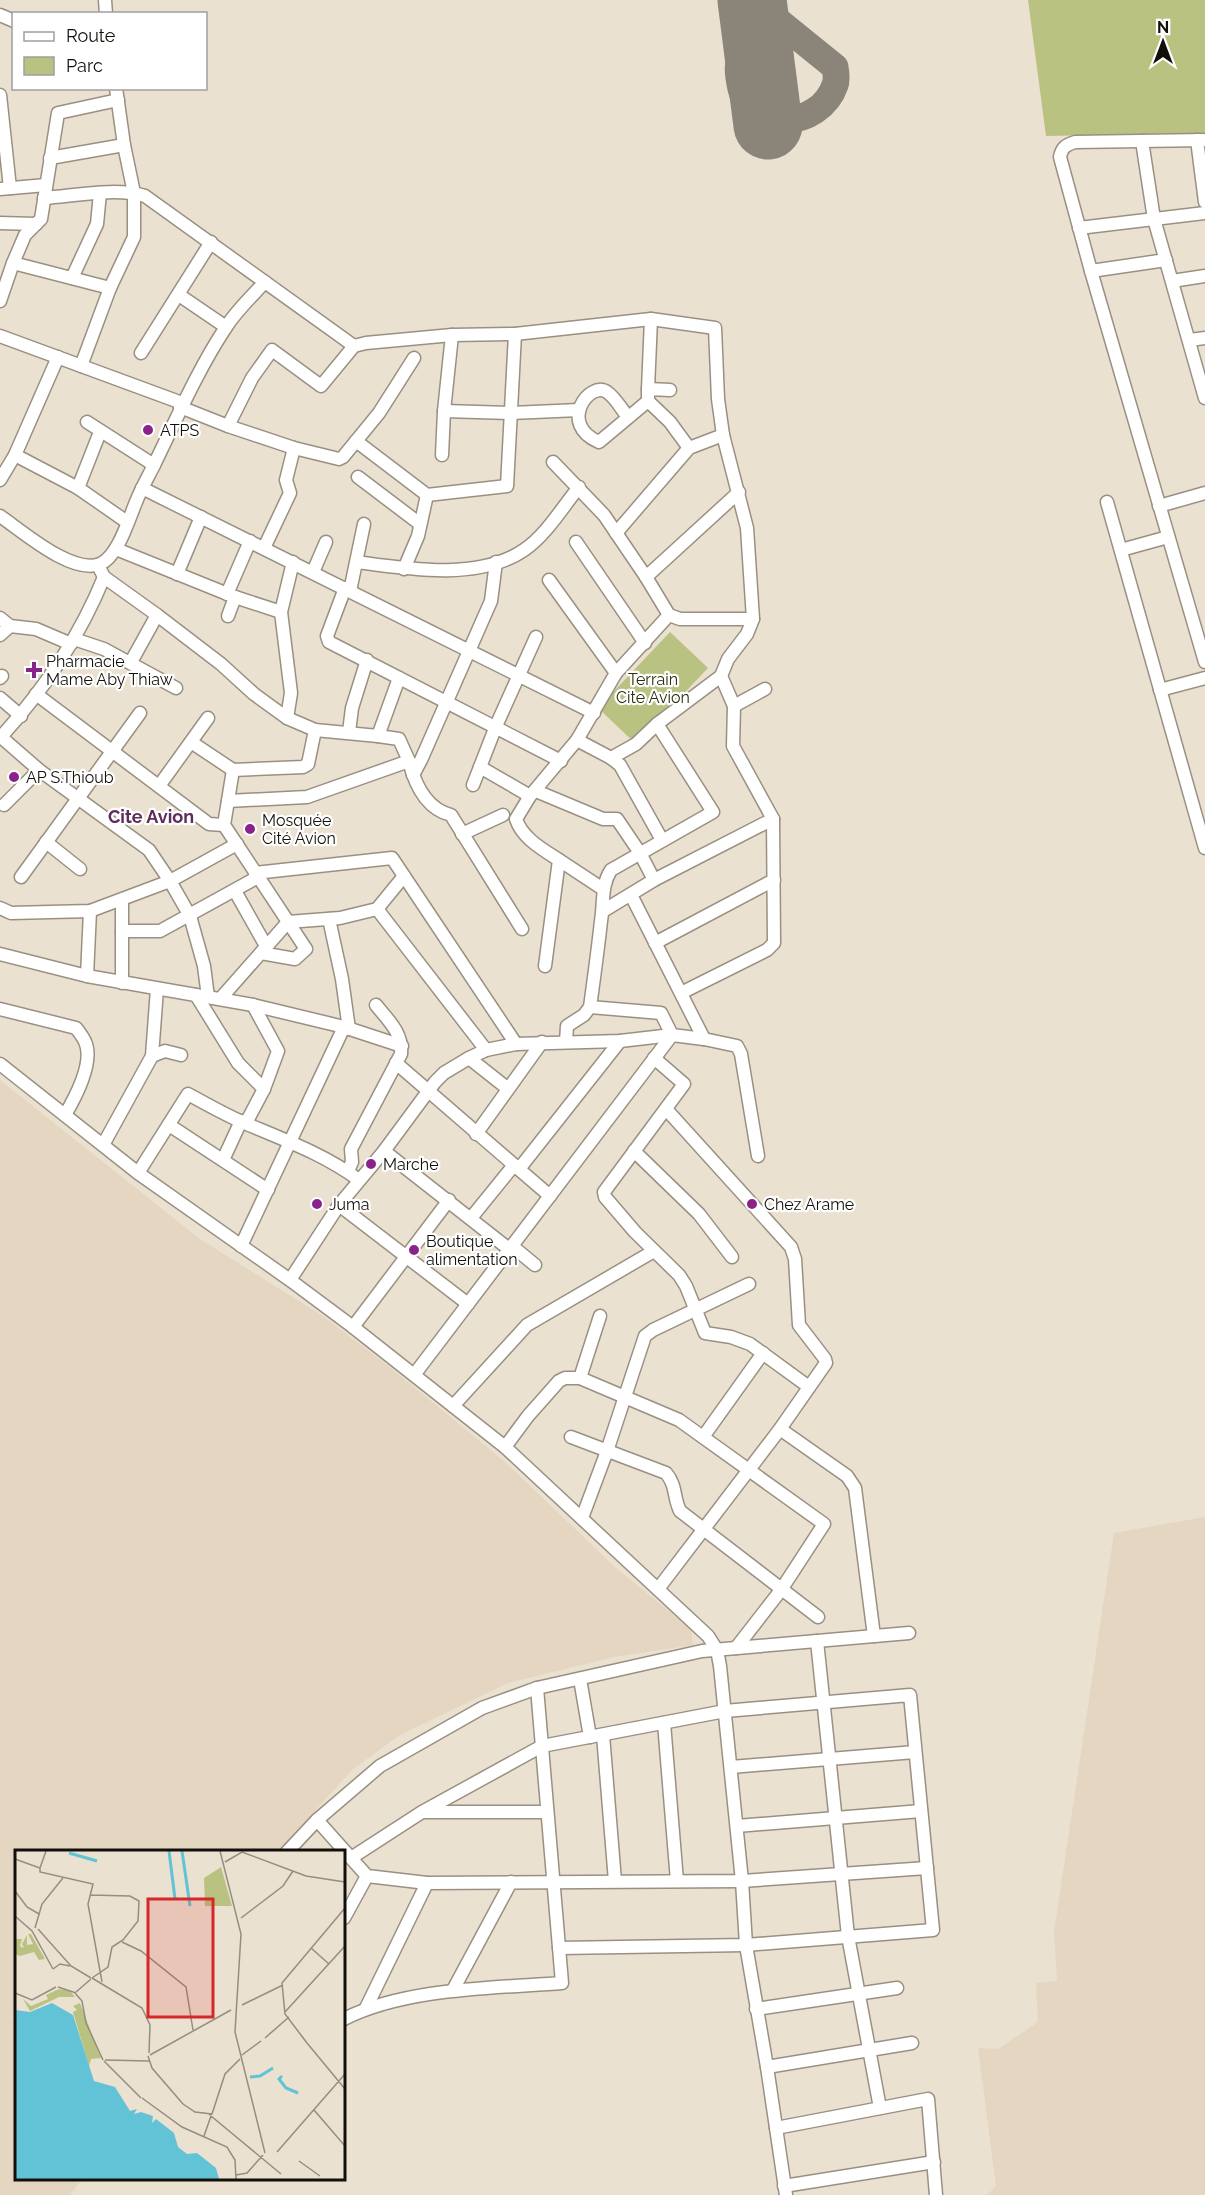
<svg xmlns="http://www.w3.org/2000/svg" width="1205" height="2195" font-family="Raleway,sans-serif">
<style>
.built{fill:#e4d6c0}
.green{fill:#bac282}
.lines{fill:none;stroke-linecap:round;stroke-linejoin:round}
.taxiway{stroke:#8b8479;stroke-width:27}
.runway{stroke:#8b8479;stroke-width:69}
.minor-casing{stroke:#999082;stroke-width:15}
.minor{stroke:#fff;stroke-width:12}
.poi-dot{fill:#89238a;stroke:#fff;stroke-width:2}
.labels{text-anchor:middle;stroke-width:4.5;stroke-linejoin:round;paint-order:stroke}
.poi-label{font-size:16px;fill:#13100b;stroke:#fff;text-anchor:start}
.park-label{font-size:16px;fill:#2b2e0e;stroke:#fff}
.neighbourhood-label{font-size:18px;font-weight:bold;fill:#5d2c5d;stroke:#fff}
.inset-river{fill:none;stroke:#61c3d5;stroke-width:3}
.inset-road{fill:none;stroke:#958d82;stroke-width:1.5}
.view{fill:#d62828;fill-opacity:0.15;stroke:#d62828;stroke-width:3}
.inset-edge{fill:none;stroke:#13100b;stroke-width:3}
</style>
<rect width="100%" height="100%" fill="#ebe1d1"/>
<g class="built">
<path d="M0,1080L200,1239L323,1316L391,1368L505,1462L616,1568L691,1629L693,1645L614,1657L508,1683L400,1735L353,1769L278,1851L16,1852V2013L12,2016L16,2026V2178L82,2179L70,2195H0Z"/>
<path d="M1205,1517V2195H987L996,2186L978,2048L998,2049L1038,2022L1036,1983L1057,1981L1054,1932L1114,1533Z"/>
</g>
<g class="green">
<path d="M1028,0H1205V133L1046,136Z"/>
<path d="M670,632L708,668L636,744L598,708Z"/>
</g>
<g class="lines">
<path class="taxiway" d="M756,29C751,36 744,44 741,52C737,64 738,73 740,84C749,135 820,129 835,85C837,80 836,73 835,67L772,16L759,0"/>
<path class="runway" d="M752,0L768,125"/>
<g class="minor-casing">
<g id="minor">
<path d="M105,0L106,14"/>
<path d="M0,15L14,21"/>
<path d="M0,95L10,188"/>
<path d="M1197,140L1205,202"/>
<path d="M1205,140L1075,142C1066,145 1062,147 1060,157L1091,271L1205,662"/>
<path d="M1142,141L1154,219L1205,398"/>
<path d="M50,158L124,145"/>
<path d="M0,189L46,185"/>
<path d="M44,198C74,196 116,187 145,196L354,346"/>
<path d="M0,223L36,224"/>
<path d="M1079,228L1205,213"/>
<path d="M13,263L110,288"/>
<path d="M1091,271L1166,260"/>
<path d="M72,278L97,224L100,193"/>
<path d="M1172,281L1205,276"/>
<path d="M179,295L226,327"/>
<path d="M0,301L13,263L25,235L41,219L58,113L118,100"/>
<path d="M0,336L182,403"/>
<path d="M1190,340L1205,338"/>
<path d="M141,353L211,242"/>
<path d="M81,366L110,288L134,237V193L124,145L116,88"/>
<path d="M648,389L651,319"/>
<path d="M670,390L648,389V401L670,422L689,448"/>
<path d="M180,407L228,426L294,448L339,459L343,457L379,413L414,358"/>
<path d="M444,411L511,413L579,410"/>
<path d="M628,417C622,410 615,397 607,392C590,380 557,424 599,442L648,401"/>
<path d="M87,422L154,465"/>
<path d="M228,426L252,378L272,350L321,386L354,346L366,343L452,335L515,334L651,319L715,328L718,399L723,435L747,528L753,619L747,634L728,659L721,676L657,724L636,744L611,758"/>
<path d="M356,441L427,495L507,486L515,334"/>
<path d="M15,455L78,488L127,522"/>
<path d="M442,455L444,411L452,335"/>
<path d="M553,462L604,515L646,577L669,615L680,619H753"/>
<path d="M358,477L420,524"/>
<path d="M0,480L15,455L58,357"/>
<path d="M78,488L100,432"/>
<path d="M142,488L594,713"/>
<path d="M1107,502L1205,848"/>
<path d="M1159,506L1205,493"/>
<path d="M0,516C22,531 72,575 100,564C118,557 129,518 136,502C141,489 148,477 154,465C177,418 197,371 226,327C237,310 252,296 265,282"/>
<path d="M616,533L689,448L723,435"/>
<path d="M576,542L645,643"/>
<path d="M264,548L290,493L286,480L294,448"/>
<path d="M116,549L235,597L281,612"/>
<path d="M1121,550L1168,537"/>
<path d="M357,562C408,569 479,581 524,550C546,535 562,508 579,487"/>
<path d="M98,565L104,577L157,615L221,664L254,694L287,718L315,730L378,736L399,739L409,761"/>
<path d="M404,569L418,536L427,495"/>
<path d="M313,572L326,542"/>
<path d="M177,574L201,517"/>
<path d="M646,577L739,492"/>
<path d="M549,580L616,673"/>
<path d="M345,588L327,636L329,642L561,761"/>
<path d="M350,591L364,524"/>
<path d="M227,594L250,541"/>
<path d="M228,616L235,597"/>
<path d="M0,618L10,626L36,629L71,644"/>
<path d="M0,635L10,626"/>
<path d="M74,639L104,649L176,688"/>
<path d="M131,662L157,615"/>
<path d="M0,678L2,676"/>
<path d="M1160,690L1205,678"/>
<path d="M36,694L209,824L224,825"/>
<path d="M0,698L21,716"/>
<path d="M734,706L765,689"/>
<path d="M287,718L291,693L281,612L293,562"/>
<path d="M349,732L352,708L367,660"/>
<path d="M378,736L399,678"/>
<path d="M1,737L39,770L149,850L170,881L190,916L204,966L208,997"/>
<path d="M0,738C43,691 80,636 104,577"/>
<path d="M577,740L611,758L620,765L662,840"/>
<path d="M191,742L233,770L303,767L308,764L315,730"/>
<path d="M480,767L530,796"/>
<path d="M233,770L224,825L306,949L295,959L261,953"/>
<path d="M413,775L421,760L491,601L496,562"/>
<path d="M473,785L496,726L536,637"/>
<path d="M159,786L208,718"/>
<path d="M536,791L603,819H617L640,853L654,880"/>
<path d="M228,801L307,797L409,761C415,785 426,809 451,815L522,929"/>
<path d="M4,805L39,770"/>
<path d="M462,834L503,815"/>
<path d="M46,842L80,869"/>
<path d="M559,860L603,889"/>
<path d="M255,873L392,858L516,1044"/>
<path d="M21,877L140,713"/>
<path d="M235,891L266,946"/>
<path d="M631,895L704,1039"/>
<path d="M122,900V983"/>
<path d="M0,908L11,913L90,911L170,881L237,844"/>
<path d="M377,909L486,1050"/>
<path d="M603,911L654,880L773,819"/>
<path d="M329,919L342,979L349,1029"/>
<path d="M122,931H160L258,877"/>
<path d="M655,943L774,880"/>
<path d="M0,954L87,976L253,1005L344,1027L402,1046"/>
<path d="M545,966L559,860C542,849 522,838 516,819L530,796L577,740L616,673L669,615"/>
<path d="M87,976L90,911"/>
<path d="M681,993L767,950L774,943L773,819L733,746L734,706L721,676"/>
<path d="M196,995L238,1063L264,1089"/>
<path d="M221,998L288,922L340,918L377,909L404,876"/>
<path d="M590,1007L661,1013L672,1035"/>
<path d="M0,1009L76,1028C80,1033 84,1038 86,1044C93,1065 75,1098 65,1115"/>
<path d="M566,1042L567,1026L584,1015L590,1007C594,978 598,949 601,921C604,903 601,885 611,870L713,812L657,724"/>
<path d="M152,1056L165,1051L181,1055"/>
<path d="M469,1058L507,1088"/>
<path d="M654,1058L684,1084L604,1192L605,1197L635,1232L679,1275L686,1286L705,1333L731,1337L750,1344L809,1387"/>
<path d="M396,1063L550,1196"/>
<path d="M0,1064L138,1173L290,1280L353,1327L505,1447L708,1636L717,1650L720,1666L742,1881L746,1945L767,2067L786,2195"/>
<path d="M246,1123L264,1089L278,1051L253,1005"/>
<path d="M169,1125L268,1190"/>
<path d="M476,1134L542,1042"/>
<path d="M103,1145L152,1056L157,989"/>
<path d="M384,1151L509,1249"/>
<path d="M634,1151L699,1214L732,1257"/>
<path d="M223,1160L241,1121"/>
<path d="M519,1169L620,1041"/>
<path d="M348,1171L352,1162L351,1149L401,1054C403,1033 388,1020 376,1005"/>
<path d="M138,1173L188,1094C206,1104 224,1114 242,1122C282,1139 324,1154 359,1180"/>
<path d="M339,1205L468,1304"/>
<path d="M471,1218L514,1165"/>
<path d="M241,1246L344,1027"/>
<path d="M512,1246L535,1265"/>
<path d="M290,1280L339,1205L384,1151L435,1082L444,1073L469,1058L486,1050L516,1044L620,1041L672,1035L704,1039L737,1046L741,1054L758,1156"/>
<path d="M353,1327L449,1200"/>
<path d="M414,1375L672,1035"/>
<path d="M580,1378L600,1316"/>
<path d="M453,1406L527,1325L654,1251"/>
<path d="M780,1429L847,1476L855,1488L874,1636"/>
<path d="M571,1437L666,1473C677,1486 673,1497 680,1511L818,1617"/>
<path d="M703,1437L763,1353"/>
<path d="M505,1447L528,1416L559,1381L565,1378H580L679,1420L824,1524L781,1590L736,1648"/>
<path d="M582,1518L607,1451L645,1336L653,1330L749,1284"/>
<path d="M658,1589L780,1429L826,1363L825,1359L799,1325L795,1259L791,1247L666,1109"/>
<path d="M817,1641L848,1936L880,2108"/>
<path d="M580,1679L590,1737"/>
<path d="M664,1723L677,1881"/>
<path d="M603,1735L615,1881"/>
<path d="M731,1767L915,1752"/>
<path d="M423,1812H547"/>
<path d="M317,1820L367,1876L427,1883L742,1881L927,1868"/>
<path d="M737,1826L921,1811"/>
<path d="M287,1852L317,1820L380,1766L482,1708L537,1688L702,1651L909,1633"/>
<path d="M351,1858L422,1812L542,1746L725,1711L910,1695L933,1930L746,1945L559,1948"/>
<path d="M344,1918L367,1876"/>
<path d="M453,1990L511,1882"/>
<path d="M366,2008L427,1883"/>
<path d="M756,2009L897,1988"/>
<path d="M344,2019C405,1988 494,1988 562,1983L537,1688"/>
<path d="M767,2067L912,2043"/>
<path d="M776,2128L928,2099L936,2195"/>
<path d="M784,2186L934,2162"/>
</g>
</g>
<use href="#minor" class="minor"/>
</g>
<g class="poi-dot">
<circle cx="148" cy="430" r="6"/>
<path d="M31 661h6v6h6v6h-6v6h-6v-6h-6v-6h6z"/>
<circle cx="14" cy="777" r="6"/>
<circle cx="250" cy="829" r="6"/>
<circle cx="371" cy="1164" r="6"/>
<circle cx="317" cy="1204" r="6"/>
<circle cx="752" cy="1204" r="6"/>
<circle cx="414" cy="1250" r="6"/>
</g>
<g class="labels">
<g class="poi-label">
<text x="160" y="436">ATPS</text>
<text x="46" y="667">Pharmacie<tspan x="46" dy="18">Mame Aby Thiaw</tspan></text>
<text x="26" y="783">AP S.Thioub</text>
<text x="262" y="826">Mosquée<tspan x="262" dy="18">Cité Avion</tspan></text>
<text x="383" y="1170">Marche</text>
<text x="329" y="1210">Juma</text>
<text x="764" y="1210">Chez Arame</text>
<text x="426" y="1247">Boutique<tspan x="426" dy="18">alimentation</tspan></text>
</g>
<g class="park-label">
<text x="653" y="685">Terrain<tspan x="653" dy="18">Cite Avion</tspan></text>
</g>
<g class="neighbourhood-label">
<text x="151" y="823">Cite Avion</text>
</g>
</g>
<g transform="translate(15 1850)">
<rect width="330" height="330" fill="#ebe1d1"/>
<path d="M206,17L217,56H190L189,28ZM13,84H16L30,109L24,110L19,102L5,106L0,104V89H7L5,96L9,98L7,94L12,85V95L18,94ZM44,139L55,141L60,147H44L15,161L8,149L16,156L33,149L31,145ZM65,153L86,208L76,209L74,216L58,162L62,160L58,156Z" fill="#bac282"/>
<path d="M37,153L58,165L79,231L100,237L115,261L122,259L119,264L126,262L138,266L137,273L141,269L159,283L163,297L172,304L182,303L201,318L204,329H0V160L15,162Z" fill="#61c3d5"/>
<path class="inset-river" d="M154,1L160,49M167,1L175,56M54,3L82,11M267,226L264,229L271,238L283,243M235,227L245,226L258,218"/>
<path class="inset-road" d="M205,1L226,84L220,182L250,303M0,9L25,18V22L78,34L73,54L87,132M210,12L227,2L291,26L330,32M25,18L31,1M0,41L12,57L24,64M75,45L115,46L124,51L123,71L108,90L97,97L93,117L77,128M0,66L17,81L38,119M226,68L268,36L278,21M20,78L27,54L48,28M23,79L56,116L76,128M107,92L126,101L171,137L178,180M296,98L314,114M38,119L45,114L55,116M77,128L127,158L135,175L134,203M43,137L61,143M61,142L76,129M0,143L17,150L41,137M60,143L67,151L71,173L88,210M227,155L268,135M270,162L330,96M250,188L274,167M292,193L330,239M292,193L270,164L267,133L330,58M135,205L216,160M227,205L246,191M133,206L137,218L168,254L180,262L197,264L194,265M90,210L134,211M89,211L126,248M127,248L167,277L212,297L220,310L221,329M299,260L330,296M197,264L210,224L225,209M196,266L266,324M189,286L196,266M262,302L330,224M284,311L305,326M221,325L232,323L248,305"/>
<path class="view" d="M133,49H198V167H133Z"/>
<rect width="330" height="330" class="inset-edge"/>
</g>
<rect x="12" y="12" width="195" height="78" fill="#ffffff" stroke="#a19f9d" stroke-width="1.5"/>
<rect x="24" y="32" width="30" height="9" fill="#ffffff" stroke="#a19f9d" stroke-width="1.5"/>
<text x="66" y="42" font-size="18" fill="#13100b">Route</text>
<rect x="24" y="57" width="30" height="18" fill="#bac282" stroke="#a19f9d" stroke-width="1.5"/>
<text x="66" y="72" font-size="18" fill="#13100b">Parc</text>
<g transform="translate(1163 42)" stroke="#ffffff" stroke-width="4.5" paint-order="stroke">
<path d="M0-4.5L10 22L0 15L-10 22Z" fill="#13100b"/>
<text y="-9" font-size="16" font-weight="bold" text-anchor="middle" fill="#13100b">N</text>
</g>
</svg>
